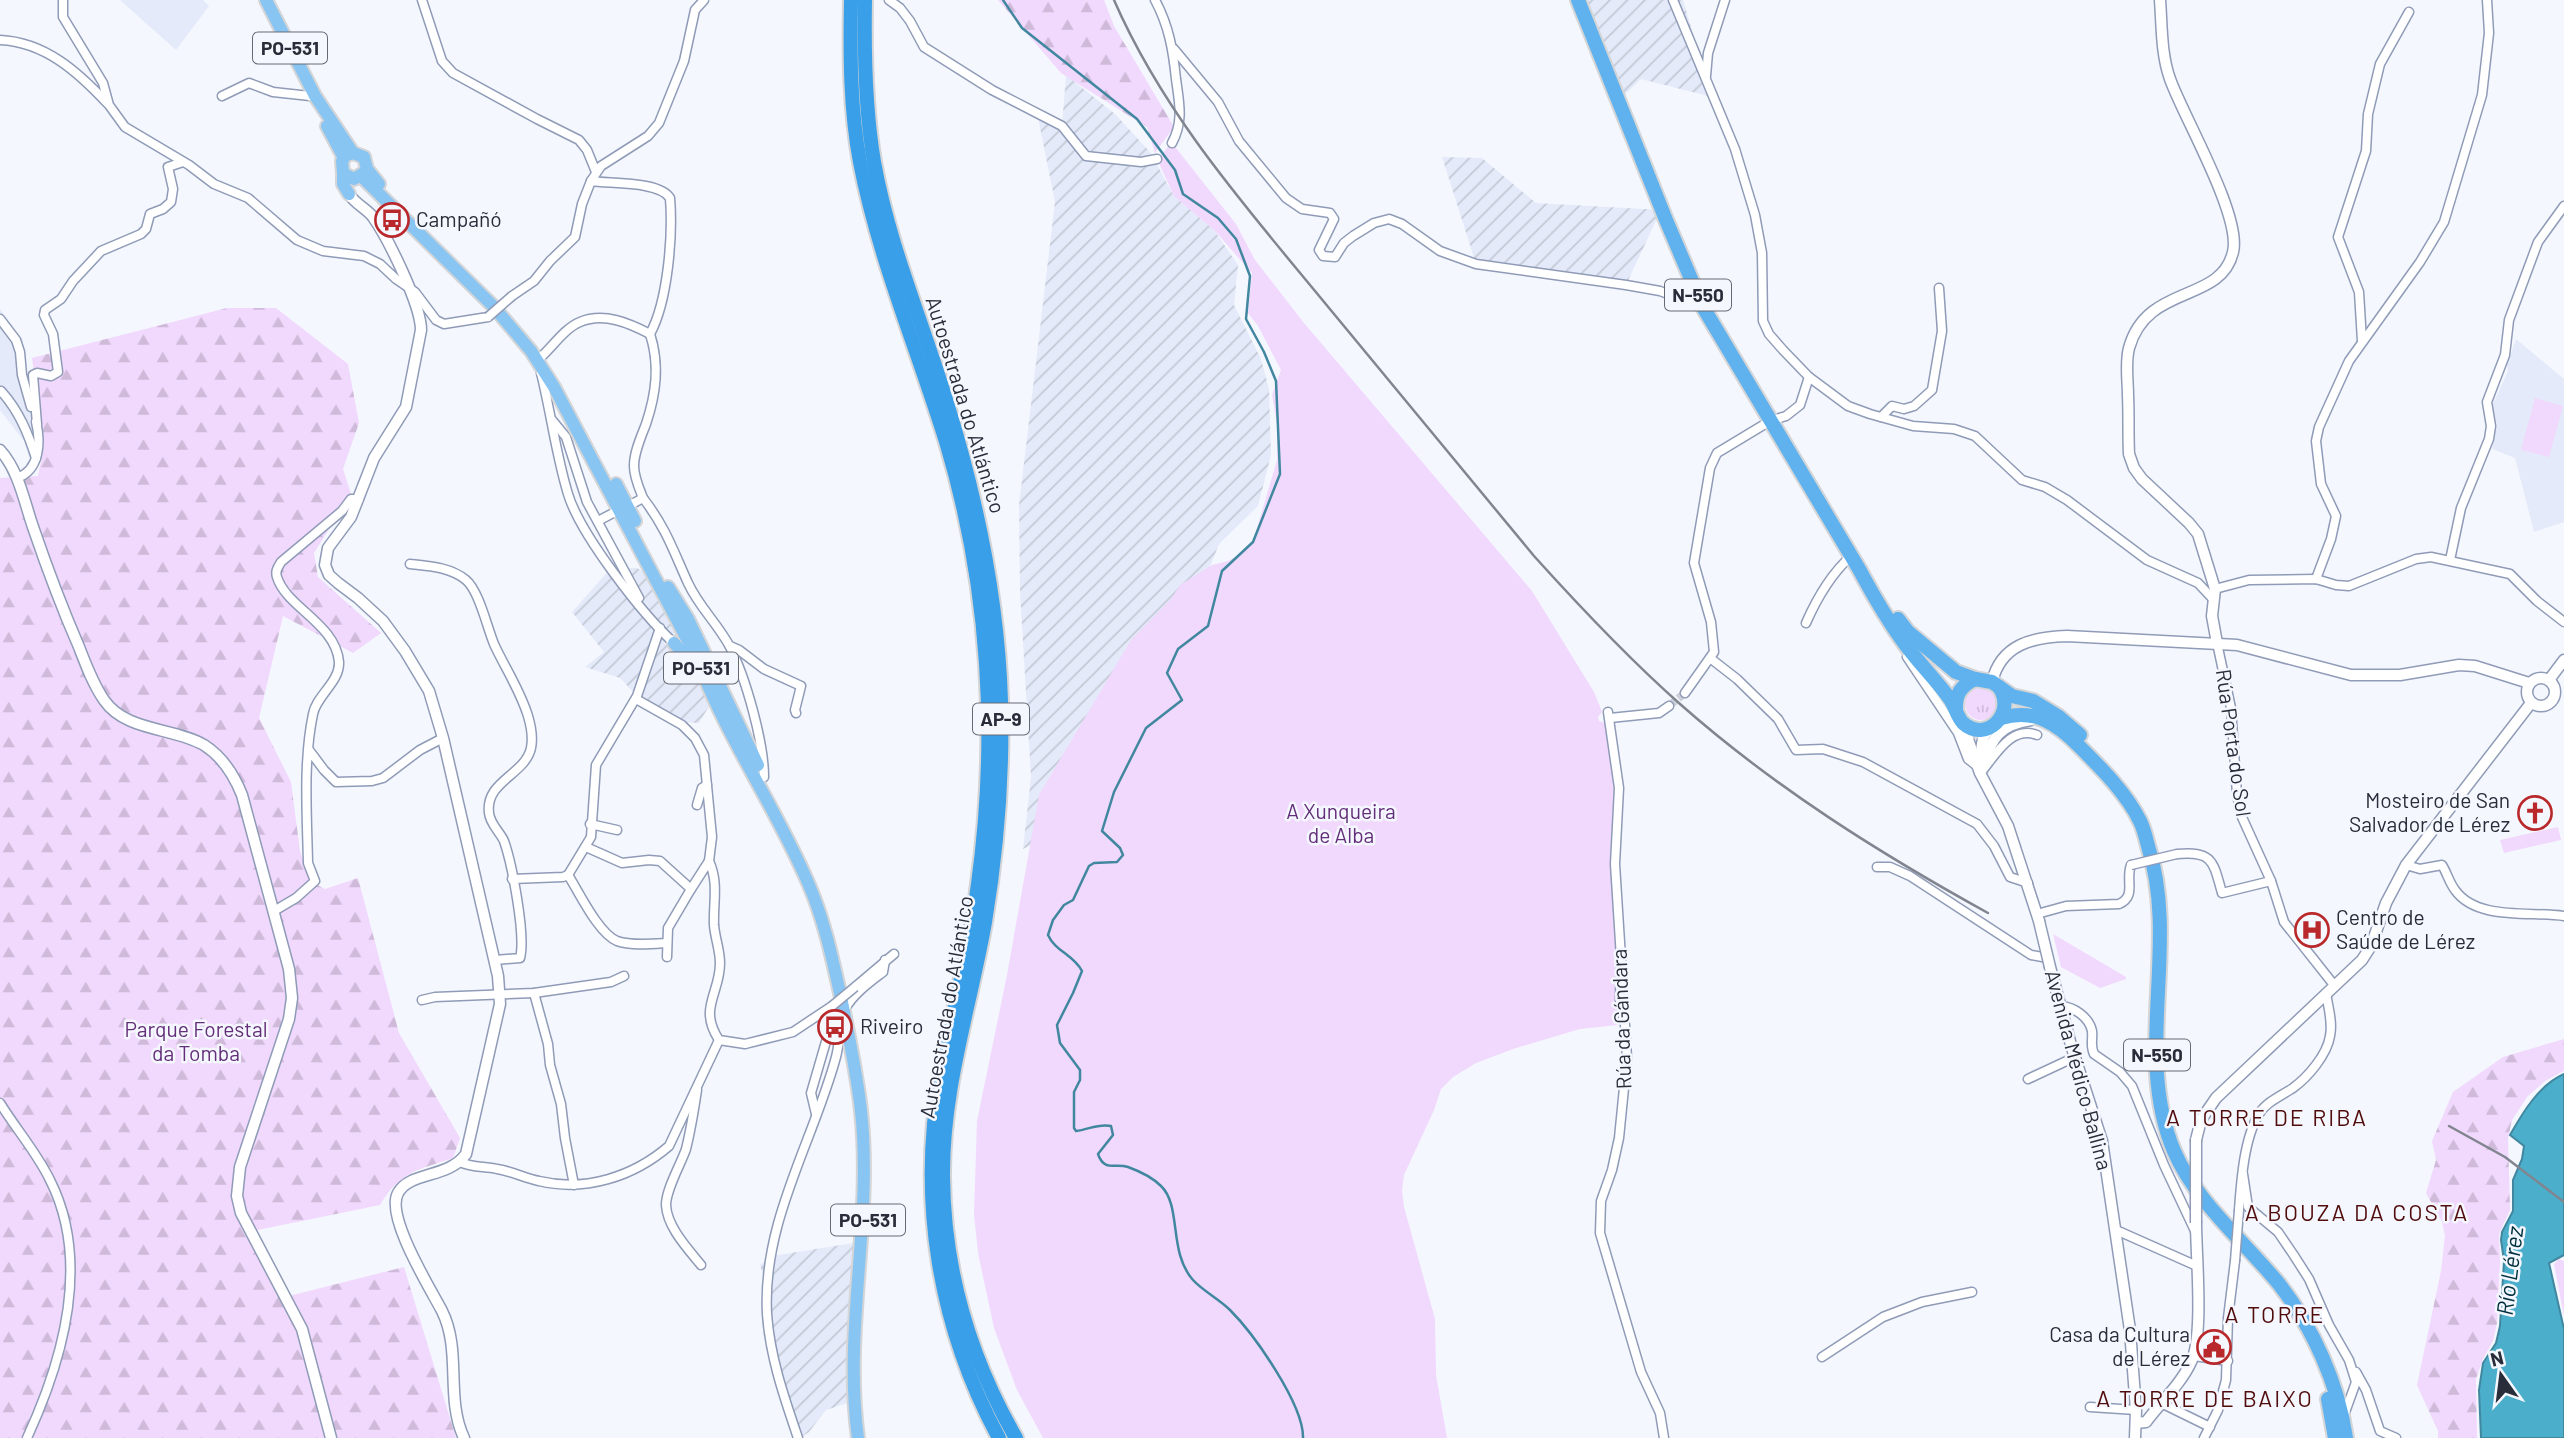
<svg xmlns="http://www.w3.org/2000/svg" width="2564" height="1438" font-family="Barlow,sans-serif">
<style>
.built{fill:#e4eaf9}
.industrial{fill:url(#industrial-furrows)}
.grass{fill:url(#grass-tufts)}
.forest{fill:url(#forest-firs)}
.park{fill:#f1d8fd}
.water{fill:#4baecb;stroke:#40879f;stroke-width:2}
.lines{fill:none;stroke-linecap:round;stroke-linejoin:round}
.stream{stroke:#40879f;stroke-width:2.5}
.minor-tunnel{stroke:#cccfd7;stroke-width:8;stroke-dasharray:8 4;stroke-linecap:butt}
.minor-casing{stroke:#8f9bb7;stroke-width:11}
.tertiary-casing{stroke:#8f9bb7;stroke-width:13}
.primary-casing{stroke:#d4d5d7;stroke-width:16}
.trunk-casing{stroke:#d4d5d7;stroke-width:18}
.motorway-casing{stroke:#d4d5d7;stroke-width:18}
.minor{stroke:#fff;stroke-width:8}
.tertiary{stroke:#fff;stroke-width:10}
.primary{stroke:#88c5f2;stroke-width:12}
.trunk{stroke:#60b2ee;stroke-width:14}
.motorway{stroke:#399fe9;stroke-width:14}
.rail{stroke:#81858f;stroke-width:2.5}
.minor-bridge-casing{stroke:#8f9bb7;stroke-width:11;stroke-linecap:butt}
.tertiary-bridge-casing{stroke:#8f9bb7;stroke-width:13;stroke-linecap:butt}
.minor-bridge{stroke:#fff;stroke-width:8}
.tertiary-bridge{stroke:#fff;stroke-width:10}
.labels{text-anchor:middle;stroke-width:5;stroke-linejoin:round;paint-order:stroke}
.shield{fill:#f5f7fe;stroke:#666a74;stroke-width:2}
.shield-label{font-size:19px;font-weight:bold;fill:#282d39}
.poi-label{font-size:21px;fill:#282d39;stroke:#f5f7fe;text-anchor:start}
.street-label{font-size:21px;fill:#282d39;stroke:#f5f7fe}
.park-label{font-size:21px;fill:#642f7a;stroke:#f5f7fe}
.neighbourhood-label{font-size:23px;letter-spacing:2px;fill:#510c0c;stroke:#f5f7fe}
.water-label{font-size:23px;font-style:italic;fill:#00303d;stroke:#f5f7fe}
</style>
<defs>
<pattern id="industrial-furrows" width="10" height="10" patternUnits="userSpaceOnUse" patternTransform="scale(1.75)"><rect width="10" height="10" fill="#e4eaf9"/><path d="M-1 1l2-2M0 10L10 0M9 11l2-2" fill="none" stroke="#c4c9d6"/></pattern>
<pattern id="grass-tufts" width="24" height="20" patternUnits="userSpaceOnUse" patternTransform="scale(1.75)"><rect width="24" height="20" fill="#f1d8fd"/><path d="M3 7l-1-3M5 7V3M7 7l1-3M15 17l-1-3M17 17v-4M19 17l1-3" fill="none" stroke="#cfbada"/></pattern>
<pattern id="forest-firs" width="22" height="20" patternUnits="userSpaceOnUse" patternTransform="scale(1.75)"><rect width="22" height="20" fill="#f1d8fd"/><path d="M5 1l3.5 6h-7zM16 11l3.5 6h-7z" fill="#cfbada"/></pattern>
</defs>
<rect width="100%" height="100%" fill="#f5f7fe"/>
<g class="built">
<path d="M120,0H203L209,6L176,50Z"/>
<path d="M0,309L23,340L25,379L37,449L29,458L24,441L0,410Z"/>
<path d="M2516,339L2564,379V522L2534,532L2515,458L2492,449L2497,425L2492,406L2508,371L2507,365Z"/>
</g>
<g class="industrial">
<path d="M1578,0H1683L1712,97L1641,79L1618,101Z"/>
<path d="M1066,75L1115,114L1150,152L1174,196L1214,230L1238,265L1234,305L1261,359L1269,389L1271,455L1258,506L1219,544L1194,607L1043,839L1023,849L1031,777L1020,592L1019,505L1055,202L1037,113L1062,126Z"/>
<path d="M1442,157L1482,158L1536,203L1661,210L1626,285L1476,264Z"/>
<path d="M611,568H637L657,580L714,698L699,723L678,722L637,696L620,678L585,667L604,652L572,612Z"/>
<path d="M860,1242L854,1401L826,1410L809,1432L800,1438L771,1341L768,1293L760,1265L772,1256Z"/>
</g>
<circle class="grass" cx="1981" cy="704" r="16"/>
<g class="forest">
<path d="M998,0H1104L1114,26L1174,127L1155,153L1147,127L1061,73Z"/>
<path d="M227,308H276L348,364L359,423L343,469L351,494L314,553L318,577L381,633L353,653L283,616L259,718L291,782L300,851L310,881L325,889L358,878L399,1033L460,1138L453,1158C418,1170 400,1171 380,1205L248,1232L281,1298L404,1267L456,1438H0V478L38,476L44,447L32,358Z"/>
<path d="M2564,1039V1071L2545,1081L2527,1097L2512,1120L2508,1138L2510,1210L2499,1234L2500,1263L2497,1323L2493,1341L2483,1359L2476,1379L2477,1438H2438V1431L2417,1385L2441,1271L2445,1236L2442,1222L2426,1193L2436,1160L2432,1141L2453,1092L2503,1057Z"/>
</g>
<g class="park">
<path d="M1172,143L1236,224L1255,260L1304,323L1532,591L1594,692L1602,712L1598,717L1599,721L1607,724L1608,743L1613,761L1611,767L1615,783L1620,936L1616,1002L1618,1025L1580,1029L1513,1049L1476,1063L1453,1077L1441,1089L1434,1110L1404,1175L1402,1190L1404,1207L1435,1319L1436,1375L1447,1438H1043L1017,1390L994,1328L978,1253L974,1214L977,1121L1007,975L1039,795L1131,640L1171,599L1180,585L1212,565L1228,561L1239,555L1253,542L1277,460V424L1272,395L1281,370L1258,326L1248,313L1252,273L1214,230L1174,196L1157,159Z"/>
<path d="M2535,398L2563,406L2549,457L2521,450Z"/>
<path d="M2558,827L2561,840L2504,853L2500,840Z"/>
<path d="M2053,934L2126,977V979L2100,988L2061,967Z"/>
<path d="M2559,1259L2564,1261V1316L2554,1264Z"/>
</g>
<path class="water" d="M2564,1074V1255L2549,1263L2564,1329V1438H2481L2479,1390L2483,1363L2496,1343L2500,1326L2504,1261L2501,1240L2502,1232L2513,1211V1180L2522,1159L2524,1146L2510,1135C2523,1112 2539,1085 2564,1074Z"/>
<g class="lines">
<path class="stream" d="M1003,0L1022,28L1137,119L1175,170L1183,194L1218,218L1236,239L1250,276L1246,319L1264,352L1276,381L1280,474L1253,542L1222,571L1208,626L1178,649L1167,673L1182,700L1146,728L1114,792L1102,831L1120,848L1123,855L1117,862L1094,863L1089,866L1073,900L1064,905L1053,920L1048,935C1055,951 1074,955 1082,971L1073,993L1057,1025L1060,1043L1080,1070V1080L1074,1092V1128L1076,1131C1088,1130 1098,1123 1111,1126L1113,1135L1098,1154C1104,1172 1116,1163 1128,1167C1139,1171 1153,1178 1161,1186C1182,1206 1168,1252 1193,1280C1203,1291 1219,1299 1230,1310C1254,1334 1304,1405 1303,1438"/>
<path class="minor-tunnel" d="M1669,706L1685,693"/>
<g class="minor-casing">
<g id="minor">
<path d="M63,0V17L103,83L109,105L125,127L189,165L214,184L248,198L297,240L323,251L364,256L380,264L396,279L415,292L436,320L444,324L488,317"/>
<path d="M422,0L442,61L453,73L537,119L579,140L587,150L596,172"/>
<path d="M889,0L900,8L910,21L924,47L992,90L1062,126L1086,156L1141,162L1157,159"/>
<path d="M1155,0C1169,26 1173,50 1176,79C1179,102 1184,121 1172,143"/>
<path d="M1673,0L1735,149L1755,215L1762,253L1763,321L1769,334L1783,350L1809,377L1848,406L1870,414L1913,426L1954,429L1975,436L2022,480L2045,487L2067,500L2147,560L2198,583L2214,600"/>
<path d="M0,40C45,42 78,72 107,103"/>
<path d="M1174,49L1218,102L1239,141L1286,198L1302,209L1330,213L1334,219L1319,250L1323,256L1335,257L1344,243L1353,236L1374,223L1389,219L1402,224L1440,251L1476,264L1626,285L1660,291L1683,300L1700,299"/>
<path d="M1706,76L1708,53L1725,0"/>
<path d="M222,96L249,83L273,92L310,96"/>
<path d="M512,296L534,281L550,261L575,237L582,204L591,181L601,166L648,136L659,123L684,61L695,10L704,0"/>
<path d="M0,319L16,340L20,352L22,375L31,407"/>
<path d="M2362,341L2359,292L2338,237L2366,151L2368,114L2380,64L2409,12"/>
<path d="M542,356C553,346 565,328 580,322C604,312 629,323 650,334C668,301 673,235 670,198C659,181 611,184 591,181"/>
<path d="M541,373C551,413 556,455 568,494C580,534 642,614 674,643"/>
<path d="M1,391C19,411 28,433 36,458"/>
<path d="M1881,417L1892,406L1904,409L1914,406L1932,390L1942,331L1939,288"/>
<path d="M552,420L566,437L587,502L639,598"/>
<path d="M37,424L33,375L37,373L51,376L58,372L53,334L44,315L45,310L61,299L73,281L101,251L141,234L146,229L150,214L163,209L171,202L173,189L168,167L183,162"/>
<path d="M17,478C40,470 41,442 36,422"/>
<path d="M643,498C666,528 673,550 688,583C699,607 718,624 730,647C746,678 764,743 764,777"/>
<path d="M632,504L643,498C639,488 634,477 634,466C634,452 641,437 646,424C656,394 660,365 650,334"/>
<path d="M598,521L615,512"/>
<path d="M2450,560L2461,508L2489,439L2491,426L2487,402L2505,355L2509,320L2538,242L2564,206"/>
<path d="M410,564C429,566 450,567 466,580C479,591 487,627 494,644C505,668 520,690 528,716C531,726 533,738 531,748C525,775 485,781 489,813C490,824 500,832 504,841C512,864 526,936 520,958L495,960"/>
<path d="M2316,579L2331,539L2336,516L2321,484L2316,441L2319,427L2349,361L2420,262L2444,222L2482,95L2489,33L2487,0"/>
<path d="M2215,589L2249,580L2316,579L2336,585L2349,586L2416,559L2431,557L2510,574L2537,601L2564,622"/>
<path d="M1806,623C1817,598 1831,574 1851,556"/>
<path d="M2217,643L2231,708L2237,794L2241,815L2271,881L2284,922L2334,985"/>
<path d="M730,646L739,650L764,669L801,686L795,710L796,713"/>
<path d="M1907,657L1958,733L1968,759L1977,766"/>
<path d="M1710,658L1737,679L1778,719L1796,750L1823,749L1863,762L1977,824L1994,846L2010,877L2028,883"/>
<path d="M1685,693L1714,652L1711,622L1694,563L1710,468L1717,453L1770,421L1786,416L1800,405L1809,377"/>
<path d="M636,699L682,725L695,738L704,755L712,837L709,861"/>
<path d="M1608,712L1619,788L1615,864L1621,958L1620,1000L1625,1025L1627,1058L1619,1138L1612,1170L1601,1201L1600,1233L1641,1372L1660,1413L1664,1438"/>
<path d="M1610,718L1659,713L1669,706"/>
<path d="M309,750L324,770L336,782L372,781L383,778L420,750L443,738"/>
<path d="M1982,771C1996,754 2012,725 2037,735"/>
<path d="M697,805L702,788L707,785"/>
<path d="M590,824L617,830"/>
<path d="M586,847L622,863L649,860L660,861L691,889L709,861C719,883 713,903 714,925C715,938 720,950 720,963C720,994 698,1008 719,1040L745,1044L793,1032L832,1006"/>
<path d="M2177,854C2213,851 2213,861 2222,893L2271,881"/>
<path d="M2406,865L2420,869L2442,865C2447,873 2449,882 2455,890C2477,921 2531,911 2564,916"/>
<path d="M1877,867H1890L1910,876L2031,955L2048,958"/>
<path d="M568,875L591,837L596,765L637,696L660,628"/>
<path d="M512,879L563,877L568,875C579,892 598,933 617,941C631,946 652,944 666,943"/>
<path d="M274,911L296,898L315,881L308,863C307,815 303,762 313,714C316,696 340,682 339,662C336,624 286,607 277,577C275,571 278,567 281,562L342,511L351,499H359"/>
<path d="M2037,914L2066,906L2119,904C2137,896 2125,880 2131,865"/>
<path d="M667,957L668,928L691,889"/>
<path d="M855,987L894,954"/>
<path d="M534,993L548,1044L550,1065L561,1104L565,1138L574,1185"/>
<path d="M422,1000L435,997L534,993L611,982L624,976"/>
<path d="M2061,1006C2074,1007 2089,1017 2092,1031C2093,1040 2090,1046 2094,1054L2120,1072L2132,1086L2164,1165L2196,1233"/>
<path d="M2028,1079L2075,1057"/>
<path d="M697,1090C694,1110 691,1129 686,1149C681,1164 666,1189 666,1205C667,1227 688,1249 701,1265"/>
<path d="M0,1103C16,1129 37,1153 50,1180C91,1261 63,1360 27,1438"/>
<path d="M816,1114L811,1093L827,1038L824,1012"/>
<path d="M460,1162C473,1168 484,1166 497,1169C511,1171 525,1178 539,1181C585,1192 633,1177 669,1146L719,1040"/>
<path d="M2243,1174L2248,1207L2278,1232L2293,1254L2309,1279L2329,1325L2349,1360L2356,1382L2343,1418"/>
<path d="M2239,1210C2241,1182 2244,1138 2259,1114C2266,1102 2281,1096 2293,1088C2308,1077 2327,1055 2330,1036C2333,1022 2328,1007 2326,993"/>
<path d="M2116,1230L2197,1266"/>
<path d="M2194,1356L2228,1361"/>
<path d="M1822,1357L1883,1317L1922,1302L1972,1292"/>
<path d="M2356,1372L2366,1390L2380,1431L2396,1438"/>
<path d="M2161,1403L2210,1427"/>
<path d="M2090,1407L2136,1410"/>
<path d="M798,1438C784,1397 770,1357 767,1314C762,1222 813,1142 836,1057C840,1042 839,1023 845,1009C853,994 870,982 883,972L885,960"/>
<path d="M2204,1438L2218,1410L2226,1380L2228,1318L2235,1261"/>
</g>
</g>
<g class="tertiary-casing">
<g id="tertiary">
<path d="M2160,0C2162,26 2161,54 2170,79C2183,116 2242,216 2233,252C2221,304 2147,283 2129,348C2125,363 2128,381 2128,396C2129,415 2128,435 2129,454L2134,468L2142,479L2189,523L2198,534L2215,589L2212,616L2217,643"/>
<path d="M349,194C355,204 366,208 373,217C388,238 421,305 421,330L406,407L374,458L351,517L328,548L325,565L329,575L338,583L358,598L383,621L405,651L429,691L443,738L498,976L500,1004L466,1154C448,1179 410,1171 398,1193C385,1216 430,1288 442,1311C462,1351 445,1398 464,1438"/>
<path d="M0,450C19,471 24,501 33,527C47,568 62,608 79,647C86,665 93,684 104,700C126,732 173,727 204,745C223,757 234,775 242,795L289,969L292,998L289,1019L240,1167L237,1196L241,1213L302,1329L331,1438"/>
<circle cx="2541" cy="692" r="14"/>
<path d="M2549,680L2564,660"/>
<path d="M1992,682C2001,644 2033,637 2067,636L2237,645L2351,675H2400L2459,665L2475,666L2529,683"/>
<path d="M1962,722L1980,773L2008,826L2039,921"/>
<path d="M1981,760C1981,748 1981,737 1990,728"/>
<path d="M1982,766C1993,737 1999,725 2031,720"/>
<path d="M2050,967L2071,1045L2102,1141L2130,1330L2136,1410L2135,1438"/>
<path d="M2196,1140L2201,1120L2216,1098L2362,960L2371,946L2386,903L2406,865L2531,703"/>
<path d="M2136,1423L2146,1422C2160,1403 2181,1384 2191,1362C2204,1337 2196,1255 2196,1223"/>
</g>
</g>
<g class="primary-casing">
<g id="primary">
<path d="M266,0L315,96L353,153L364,157L367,169L379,184"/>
<path d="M327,126L344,158"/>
<path d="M353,153L346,155L342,161L343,173L354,179L365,172"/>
<path d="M343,173V184L349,194"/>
<path d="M362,177L493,306L531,351L554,387L697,658C726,737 776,807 809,885C825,922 833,962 842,1002C849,1038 857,1074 861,1111C873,1220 843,1329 858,1438"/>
<path d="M616,484L635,521"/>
<path d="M668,587L688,619L758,765"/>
<path d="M674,643L690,662L697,658V651"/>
</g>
</g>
<g class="trunk-casing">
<g id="trunk">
<path d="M1578,0L1666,220L1703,307L1859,569C1873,595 1887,620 1905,644C1919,663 1936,680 1950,699C1955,706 1957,717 1963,723C1986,744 2017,713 1999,687"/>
<path d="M1898,619L1908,632L1956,672L1975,679L1992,682L2012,696L2033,701L2059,717L2080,735"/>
<path d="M1956,710C1955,694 1961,686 1975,679"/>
<path d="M2001,718C2034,708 2057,723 2080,747C2102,769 2126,793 2140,821C2144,829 2146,838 2148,846C2180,945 2133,1054 2174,1151C2196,1202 2244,1241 2279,1284C2313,1328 2338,1383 2346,1438"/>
<path d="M2328,1399L2335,1438"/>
</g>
</g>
<g class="motorway-casing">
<g id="motorway">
<path d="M851,0C850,54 850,109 860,162C879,260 918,350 947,445C968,516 981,589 986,663C991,737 988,811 978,884C970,948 953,1010 941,1073C918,1198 938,1326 999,1438"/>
<path d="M865,0C864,54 865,109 874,162C889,246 923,323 947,403C977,500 998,599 1001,701C1003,774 997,850 985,922C970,1007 942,1090 943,1177C944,1270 970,1358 1016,1438"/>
</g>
</g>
<use href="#minor" class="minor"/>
<use href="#tertiary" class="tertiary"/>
<use href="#primary" class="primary"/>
<use href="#trunk" class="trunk"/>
<use href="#motorway" class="motorway"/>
<g class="rail">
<path d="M1114,0C1162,110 1239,199 1315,291C1388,379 1461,468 1534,556C1580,607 1628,658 1680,704C1774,787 1879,853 1988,913"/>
<path d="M2449,1126L2505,1157L2564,1202"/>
</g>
<g class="minor-bridge-casing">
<g id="minor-bridge">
<path d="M488,317L512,296"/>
<path d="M2131,865L2177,854"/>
<path d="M832,1006L855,987"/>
<path d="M2235,1261L2239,1210"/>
</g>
</g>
<g class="tertiary-bridge-casing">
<g id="tertiary-bridge">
<path d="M2039,921L2050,967"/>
<path d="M2196,1140V1223"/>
</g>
</g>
<use href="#minor-bridge" class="minor-bridge"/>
<use href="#tertiary-bridge" class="tertiary-bridge"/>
</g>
<defs>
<g id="bus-ring" transform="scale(1.75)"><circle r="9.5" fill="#f5f7fe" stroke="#b9292b" stroke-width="1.5"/><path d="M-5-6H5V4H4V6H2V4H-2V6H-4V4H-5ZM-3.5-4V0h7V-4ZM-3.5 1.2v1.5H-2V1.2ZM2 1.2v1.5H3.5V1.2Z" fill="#b9292b"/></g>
<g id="church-ring" transform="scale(1.75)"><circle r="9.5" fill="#f5f7fe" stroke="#b9292b" stroke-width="1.5"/><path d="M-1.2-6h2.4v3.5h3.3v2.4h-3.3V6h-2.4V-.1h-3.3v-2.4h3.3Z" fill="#b9292b"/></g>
<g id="hospital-ring" transform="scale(1.75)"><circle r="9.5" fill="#f5f7fe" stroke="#b9292b" stroke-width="1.5"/><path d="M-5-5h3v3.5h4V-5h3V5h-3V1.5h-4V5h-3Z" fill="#b9292b"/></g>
<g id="civic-ring" transform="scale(1.75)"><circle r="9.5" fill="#f5f7fe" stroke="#b9292b" stroke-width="1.5"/><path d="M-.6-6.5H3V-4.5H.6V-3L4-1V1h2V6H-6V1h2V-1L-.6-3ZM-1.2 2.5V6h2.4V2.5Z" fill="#b9292b"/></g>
</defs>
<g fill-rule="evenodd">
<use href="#bus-ring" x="392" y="220"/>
<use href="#church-ring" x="2535" y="813"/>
<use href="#hospital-ring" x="2312" y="930"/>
<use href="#bus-ring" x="835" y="1027"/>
<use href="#civic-ring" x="2214" y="1347"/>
</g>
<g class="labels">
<g class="shield">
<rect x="253" y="32.5" width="74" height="31" rx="5"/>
<rect x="1665" y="279.5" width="66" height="31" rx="5"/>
<rect x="664" y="652.5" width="74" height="31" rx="5"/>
<rect x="973" y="703.5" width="56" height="31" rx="5"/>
<rect x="2124" y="1039.5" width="66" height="31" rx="5"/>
<rect x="831" y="1204.5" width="74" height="31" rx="5"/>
</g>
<g class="shield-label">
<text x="290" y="55">PO-531</text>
<text x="1698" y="302">N-550</text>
<text x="701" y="675">PO-531</text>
<text x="1001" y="726">AP-9</text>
<text x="2157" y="1062">N-550</text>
<text x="868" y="1227">PO-531</text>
</g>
<g class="poi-label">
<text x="416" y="227">Campañó</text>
<text x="2510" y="808" text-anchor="end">Mosteiro de San<tspan x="2510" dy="24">Salvador de Lérez</tspan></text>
<text x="2336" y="925">Centro de<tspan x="2336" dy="24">Saúde de Lérez</tspan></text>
<text x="860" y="1034">Riveiro</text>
<text x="2190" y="1342" text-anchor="end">Casa da Cultura<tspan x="2190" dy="24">de Lérez</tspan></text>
</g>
<g class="street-label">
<text transform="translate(965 405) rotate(73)" y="7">Autoestrada do Atlántico</text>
<text transform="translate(2233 743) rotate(82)" y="7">Rúa Porta do Sol</text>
<text transform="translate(947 1007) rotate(-80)" y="7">Autoestrada do Atlántico</text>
<text transform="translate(1622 1019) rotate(-92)" y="7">Rúa da Gándara</text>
<text transform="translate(2078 1070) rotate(75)" y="7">Avenida Médico Ballina</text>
</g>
<g class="park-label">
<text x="1341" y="819">A Xunqueira<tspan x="1341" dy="24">de Alba</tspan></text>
<text x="196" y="1037">Parque Forestal<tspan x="196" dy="24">da Tomba</tspan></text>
</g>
<g class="neighbourhood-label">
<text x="2267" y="1126">A TORRE DE RIBA</text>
<text x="2357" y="1221">A BOUZA DA COSTA</text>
<text x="2275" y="1323">A TORRE</text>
<text x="2205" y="1407">A TORRE DE BAIXO</text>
</g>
<g class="water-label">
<text transform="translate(2510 1271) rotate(-83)" y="8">Río Lérez</text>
</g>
</g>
<g transform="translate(2501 1375) rotate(346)" stroke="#f5f7fe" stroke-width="5" paint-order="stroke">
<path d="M0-5L12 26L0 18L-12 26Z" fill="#282d39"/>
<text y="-10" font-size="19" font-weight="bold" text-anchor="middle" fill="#282d39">N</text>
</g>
</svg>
